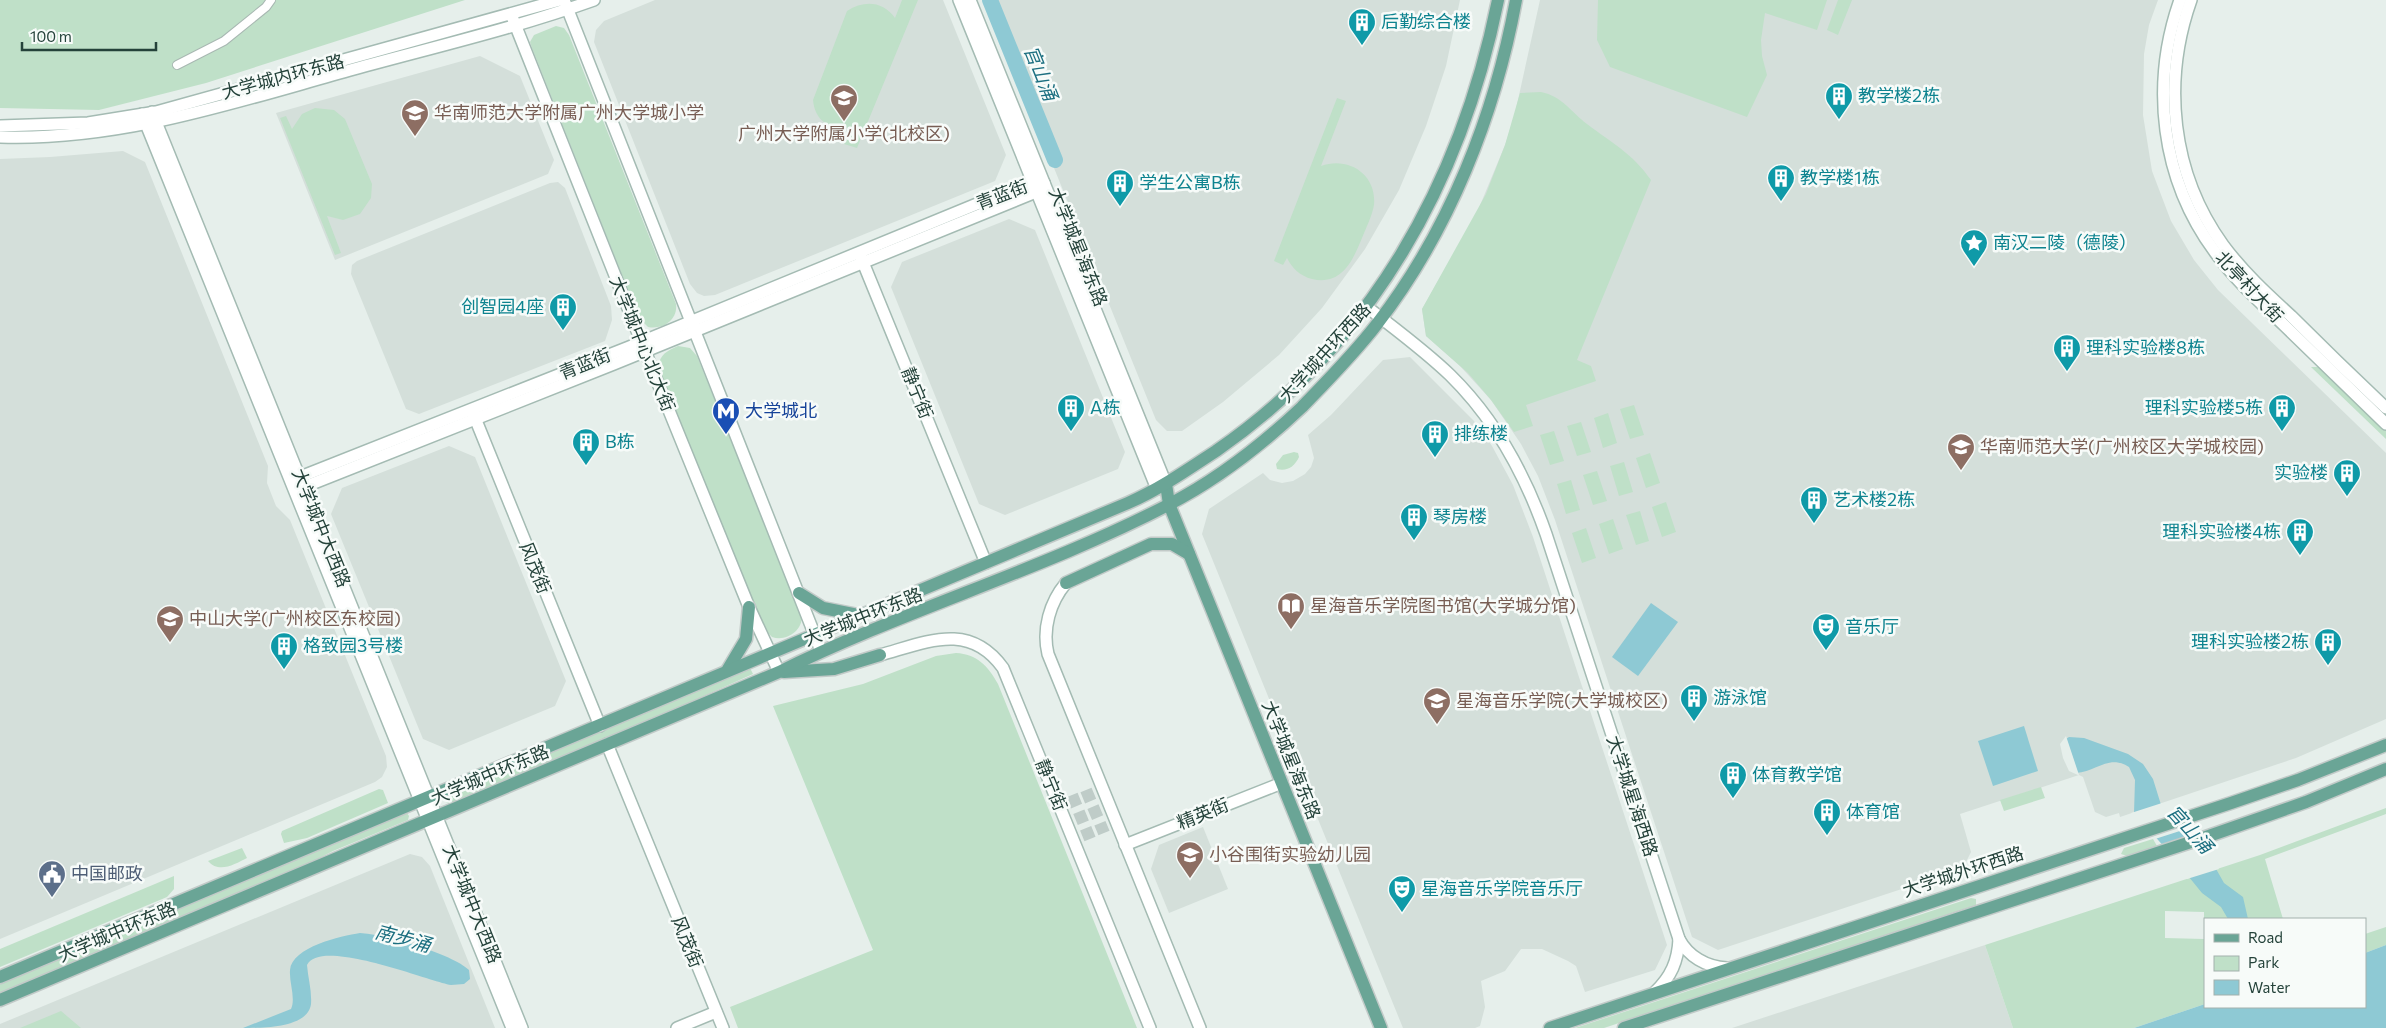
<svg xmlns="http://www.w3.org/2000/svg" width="2386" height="1028" font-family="Commissioner,'Noto Sans SC',sans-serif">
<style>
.built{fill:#d4dfda}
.green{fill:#bfe0c8;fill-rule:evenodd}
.water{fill:#8ec9d4}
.pier{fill:#e6efeb}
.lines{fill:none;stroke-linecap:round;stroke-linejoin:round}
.river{stroke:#8ec9d4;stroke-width:16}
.primary-tunnel{stroke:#bfccc8;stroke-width:12;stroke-dasharray:12 6;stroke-linecap:butt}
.street-casing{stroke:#a8b8b2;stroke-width:10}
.secondary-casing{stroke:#a4bbb3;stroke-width:14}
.primary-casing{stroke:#c2cac8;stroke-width:15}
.street{stroke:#fff;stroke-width:8}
.secondary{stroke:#fff;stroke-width:11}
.primary{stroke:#6aa596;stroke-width:12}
.labels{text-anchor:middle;stroke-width:5;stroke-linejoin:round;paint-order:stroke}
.culture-label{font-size:18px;fill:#0d838f;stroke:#f7fbf9;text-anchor:start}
.street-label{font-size:18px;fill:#24423a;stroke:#f7fbf9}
.education-label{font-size:18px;fill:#785e54;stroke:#f7fbf9;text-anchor:start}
.transit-label{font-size:18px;fill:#164399;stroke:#f7fbf9;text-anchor:start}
.service-label{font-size:18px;fill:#4e5e75;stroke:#f7fbf9;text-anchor:start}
.water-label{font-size:19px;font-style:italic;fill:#1c6f80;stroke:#f7fbf9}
</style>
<rect width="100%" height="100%" fill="#e6efeb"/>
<g class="built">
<path d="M655,0H943L1006,155L995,181L715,295L704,296L697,293L690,284L594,42L596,30L604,21Z"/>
<path d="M994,0H1460L1446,66L1426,126L1399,190L1365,249L1322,308L1279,355L1223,402L1182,431H1167L1156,420L1052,163L1059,160Z"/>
<path d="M1540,0H2158L2149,25L2144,54L2143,115L2152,171L2171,221L2194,260L2218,290L2386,453V719L2296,758L2120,817L2119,813L2106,817L2095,812L2083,777L2079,775L1960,814L1971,852L1966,862L1960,864L1962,869L1718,950L1692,937L1555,520L1538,476L1521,444L1491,400L1460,366L1426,336L1422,309L1476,215L1505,145L1514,118Z"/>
<path d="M480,56L520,76L554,160L548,174L335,260L276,113Z"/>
<path d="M123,151L145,162L268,466L267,483L276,506L290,520L386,756L387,767L382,777L375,782L0,939V159L50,157Z"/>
<path d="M558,182L565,188L611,306L612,320L605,341L419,414L406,409L351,274L352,265L357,261L550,183Z"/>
<path d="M1009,219L1035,230L1125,452L1118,469L1005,515L979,504L891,287L902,262Z"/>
<path d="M1410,357L1474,421L1492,446L1513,485L1533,537L1667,945L1655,970L1585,992L1576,966L1568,961L1542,949H1521L1505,971L1481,981L1485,1007L1480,1026L1475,1028H1403L1202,534L1209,509L1263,473L1270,480L1282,483L1293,481L1305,474L1311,467L1314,458L1308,435L1331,415L1383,360Z"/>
<path d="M449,446L475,457L566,681L555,706L449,750L423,739L331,514L342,488Z"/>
<path d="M1203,827L1228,889L1169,913L1151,869L1159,845Z"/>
<path d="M410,854L422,857L430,866L495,1028H0V1024Z"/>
<path d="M1985,945L2013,1028H1732Z"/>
</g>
<g class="green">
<path d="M0,0H465L206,83L99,110L0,108Z"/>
<path d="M902,0H918L857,148L844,144L850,128C831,130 815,122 813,100L847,11C864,0 883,1 895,18Z"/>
<path d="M1598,0H1827L1817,30L1765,13L1761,40L1762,56L1767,75L1747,117L1610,67L1597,40Z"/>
<path d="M1838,0H1852L1838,35L1827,30Z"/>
<path d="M556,26L564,28L569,35L676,304C678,320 663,330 648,327L639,318L532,48L530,42L534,35Z"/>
<path d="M1541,92C1562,96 1571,112 1587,124C1612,143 1632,153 1651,180L1577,360L1591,366L1596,381L1526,405L1533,426L1514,432L1491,400L1468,373L1426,336L1422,309L1486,194L1505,145L1520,93Z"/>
<path d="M1337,98L1346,101L1321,166C1348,156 1377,174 1374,205C1372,216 1366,228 1362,238C1353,260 1342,286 1312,279C1300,276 1292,268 1287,258L1283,265L1274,261Z"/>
<path d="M315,108L334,110L345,119L372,184L371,198L360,214L343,220L327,216L341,253L335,255L280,118L286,116L292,129L302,114Z"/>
<path d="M678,346L690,348L697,356L802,615C803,631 786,642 772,637L764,629L659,369C658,355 667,351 678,346Z"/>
<path d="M2311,367H2320L2386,431V439Z"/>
<path d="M1634,405L1644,435L1630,439L1620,409Z"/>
<path d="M1608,413L1617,443L1603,448L1594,418Z"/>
<path d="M1581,422L1591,452L1577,456L1567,426Z"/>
<path d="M1554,431L1564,461L1550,465L1540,435Z"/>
<path d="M1294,452L1298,453L1299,457C1295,466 1287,472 1277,469L1276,464L1283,455Z"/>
<path d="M1650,453L1660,483L1646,488L1636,458Z"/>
<path d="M1624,462L1633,492L1619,496L1610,466Z"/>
<path d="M1597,471L1607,501L1593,505L1583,475Z"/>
<path d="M1571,480L1580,510L1566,514L1557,484Z"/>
<path d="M1666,502L1676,532L1662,537L1652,507Z"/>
<path d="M1640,511L1649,541L1636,545L1626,515Z"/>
<path d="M1613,519L1623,549L1609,554L1599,524Z"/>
<path d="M1586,528L1596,558L1582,563L1572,533Z"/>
<path d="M956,653C977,654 988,666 998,684L1137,1028H738L730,1007L873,950L773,706L863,684L936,656Z"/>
<path d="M750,668L753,674L657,717L450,804L446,802L448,797Z"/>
<path d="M2041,787L2045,798L2004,811L2000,800Z"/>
<path d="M379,789L383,790L388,803L307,838L284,843L281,834L282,831Z"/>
<path d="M2386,808V814L2265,859L2283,919H2205V1004L2134,1028H2013L1985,945L2260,855ZM2165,911L2204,912V939L2165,938Z"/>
<path d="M407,813L409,816L408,820L333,851L294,871L0,993V983Z"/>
<path d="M2153,839L2157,846L2127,856L2121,854L2124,848Z"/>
<path d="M242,848L247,858C235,864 219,874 208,861Z"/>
<path d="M174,876V889L167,897L0,967V949Z"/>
<path d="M1971,898L1976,899V905L1604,1028H1575Z"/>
<path d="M2386,927V945L2365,953V934Z"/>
<path d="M61,1011L81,1028H20Z"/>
</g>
<g class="water">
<path d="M1651,603L1678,622L1638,676L1612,657Z"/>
<path d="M2024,726L2038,771L1993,786L1978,741Z"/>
<path d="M2069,737L2084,738L2128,754L2143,764L2153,779L2162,808L2178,829L2198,843L2211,860L2224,883L2243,897L2248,919H2228L2221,907L2202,893L2167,850L2134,813L2135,780L2129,767C2109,754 2096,772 2076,773L2066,739Z"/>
<path d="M360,933C383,934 453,954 469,970L470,979L464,984L451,985C428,981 320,937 307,965C308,978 312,991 311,1004C308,1028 263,1028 243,1028L291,1009C296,998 289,983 290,970C292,947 341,936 360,933Z"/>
<path d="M2386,945V1028H2134L2205,1004V1007H2365V953Z"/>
</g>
<g class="pier">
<path d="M2066,736L2079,775H2078L2069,771L2063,758L2060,744Z"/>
<path d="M2162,803L2171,817L2183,830L2155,839L2131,813Z"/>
<path d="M2191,835L2209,852L2219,869L2187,879L2160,845Z"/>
</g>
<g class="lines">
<path class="river" d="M990,0L1055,160"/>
<g class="primary-tunnel">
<path d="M1086,790L1104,833"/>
<path d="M1072,795L1090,839"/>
</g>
<g class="street-casing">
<path id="street" d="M177,65L224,41L266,7L271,0"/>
</g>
<g class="secondary-casing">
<g id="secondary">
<path d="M564,0L821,651"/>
<path d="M959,0L1157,489"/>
<path d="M970,0L1166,484"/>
<path d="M2180,0C2150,85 2161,179 2215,252C2235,280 2261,303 2285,326C2319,359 2352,391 2386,424"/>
<path d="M2191,0C2162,82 2171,173 2223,245C2243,272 2267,294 2291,316C2322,347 2354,378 2386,408"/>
<path d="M511,14L655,376L749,607L779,672"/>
<path d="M152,112L522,1028"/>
<path d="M142,114L512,1028"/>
<path d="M0,126L88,123L156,112L560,0"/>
<path d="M0,137C122,141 238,101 354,69C434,47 516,28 594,0"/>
<path d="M860,255L986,563"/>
<path d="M1367,307C1395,329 1424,350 1450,375C1496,420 1525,474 1546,534L1679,939C1688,956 1706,967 1727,968"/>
<path d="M473,413L600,726"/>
<path d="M296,482L300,477L629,347L1006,192L1032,182L1044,183"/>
<path d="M298,487H304L614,364L1036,192L1044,183"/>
<path d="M1066,583C1050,602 1042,629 1048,654L1200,1028"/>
<path d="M880,655C927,642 969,621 1003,668L1150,1028"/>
<path d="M607,744L723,1028"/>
<path d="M1125,845L1282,783"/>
<path d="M1655,992C1671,977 1678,961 1679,939"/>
<path d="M677,1028L716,1012"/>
</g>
</g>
<g class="primary-casing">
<g id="primary">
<path d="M1166,484L1169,504L1381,1028"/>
<path d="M1066,583L1151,544H1172L1189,554"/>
<path d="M799,593L823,608L858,615"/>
<path d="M728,669L746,639L749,607"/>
<path d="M784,672L834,669L880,655"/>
<path d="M0,977L1128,503C1160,489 1187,470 1216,451C1371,344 1461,183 1498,0"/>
<path d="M0,1000L779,672C906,609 1043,570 1170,504C1218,479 1263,444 1302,407C1328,380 1354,354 1377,324C1449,231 1495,115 1516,0"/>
<path d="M1550,1028L2231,803L2298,780L2386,745"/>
<path d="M1624,1028L2203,838L2306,802L2386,769"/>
</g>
</g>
<use href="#street" class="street"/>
<use href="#secondary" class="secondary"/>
<use href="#primary" class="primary"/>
</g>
<defs>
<g id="building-pin" transform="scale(1.4375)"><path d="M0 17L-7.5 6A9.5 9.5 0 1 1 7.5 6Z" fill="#0f9aa8" stroke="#f7fbf9"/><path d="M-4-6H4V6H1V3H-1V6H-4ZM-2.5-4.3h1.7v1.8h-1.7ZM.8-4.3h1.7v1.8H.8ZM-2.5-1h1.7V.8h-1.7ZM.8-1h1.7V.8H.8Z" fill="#fff"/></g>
<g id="school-pin" transform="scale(1.4375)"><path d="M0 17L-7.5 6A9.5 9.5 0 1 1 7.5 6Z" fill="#8d6e63" stroke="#f7fbf9"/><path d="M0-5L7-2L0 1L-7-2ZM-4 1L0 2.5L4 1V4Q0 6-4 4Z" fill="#fff"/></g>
<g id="sight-pin" transform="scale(1.4375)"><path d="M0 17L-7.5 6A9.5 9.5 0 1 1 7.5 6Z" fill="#0f9aa8" stroke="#f7fbf9"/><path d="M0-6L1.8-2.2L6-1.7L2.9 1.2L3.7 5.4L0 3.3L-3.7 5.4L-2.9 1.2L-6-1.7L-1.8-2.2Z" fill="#fff"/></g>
<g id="metro-pin" transform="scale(1.4375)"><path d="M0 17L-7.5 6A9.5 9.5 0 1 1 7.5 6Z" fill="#1a4fb4" stroke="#f7fbf9"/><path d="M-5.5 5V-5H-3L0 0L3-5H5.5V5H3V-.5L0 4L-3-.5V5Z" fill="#fff"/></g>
<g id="university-pin" transform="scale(1.4375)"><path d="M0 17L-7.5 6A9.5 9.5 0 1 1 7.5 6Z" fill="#8d6e63" stroke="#f7fbf9"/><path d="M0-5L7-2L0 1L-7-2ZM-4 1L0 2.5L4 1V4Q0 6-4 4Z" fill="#fff"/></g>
<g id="library-pin" transform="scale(1.4375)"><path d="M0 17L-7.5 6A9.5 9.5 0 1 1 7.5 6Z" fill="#8d6e63" stroke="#f7fbf9"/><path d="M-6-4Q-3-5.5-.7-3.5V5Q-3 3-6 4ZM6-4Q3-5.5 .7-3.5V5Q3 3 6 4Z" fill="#fff"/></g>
<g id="theatre-pin" transform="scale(1.4375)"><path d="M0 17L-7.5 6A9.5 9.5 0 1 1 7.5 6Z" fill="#0f9aa8" stroke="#f7fbf9"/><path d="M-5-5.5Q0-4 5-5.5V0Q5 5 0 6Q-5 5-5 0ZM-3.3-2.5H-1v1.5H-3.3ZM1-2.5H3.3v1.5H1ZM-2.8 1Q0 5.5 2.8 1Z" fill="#fff"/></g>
<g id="civic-pin" transform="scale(1.4375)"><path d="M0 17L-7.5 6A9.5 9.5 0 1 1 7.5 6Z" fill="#5c6f8a" stroke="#f7fbf9"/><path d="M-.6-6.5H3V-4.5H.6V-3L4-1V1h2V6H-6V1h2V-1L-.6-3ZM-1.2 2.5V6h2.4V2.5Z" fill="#fff"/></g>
</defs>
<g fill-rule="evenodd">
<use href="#building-pin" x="1362" y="22"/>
<use href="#building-pin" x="1839" y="96"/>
<use href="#school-pin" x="844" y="98"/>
<use href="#school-pin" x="415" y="113"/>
<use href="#building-pin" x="1781" y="178"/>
<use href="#building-pin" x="1120" y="183"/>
<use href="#sight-pin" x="1974" y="243"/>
<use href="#building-pin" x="563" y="307"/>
<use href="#building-pin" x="2067" y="348"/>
<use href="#building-pin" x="1071" y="408"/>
<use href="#building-pin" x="2282" y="408"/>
<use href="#metro-pin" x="726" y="411"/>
<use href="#building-pin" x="1435" y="434"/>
<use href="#building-pin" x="586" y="442"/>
<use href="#university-pin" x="1961" y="447"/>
<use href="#building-pin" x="2347" y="473"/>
<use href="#building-pin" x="1814" y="500"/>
<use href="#building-pin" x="1414" y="517"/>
<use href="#building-pin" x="2300" y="532"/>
<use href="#library-pin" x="1291" y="606"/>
<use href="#university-pin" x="170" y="619"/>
<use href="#theatre-pin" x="1826" y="627"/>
<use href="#building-pin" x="2328" y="642"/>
<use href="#building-pin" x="284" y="646"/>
<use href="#building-pin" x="1694" y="698"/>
<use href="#university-pin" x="1437" y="701"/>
<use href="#building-pin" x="1733" y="775"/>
<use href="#building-pin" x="1827" y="812"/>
<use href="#school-pin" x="1190" y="855"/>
<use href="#civic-pin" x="52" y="874"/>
<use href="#theatre-pin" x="1402" y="889"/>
</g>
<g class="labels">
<g class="culture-label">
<text x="1381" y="28">后勤综合楼</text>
<text x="1858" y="102">教学楼2栋</text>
<text x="1800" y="184">教学楼1栋</text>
<text x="1139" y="189">学生公寓B栋</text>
<text x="1993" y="249">南汉二陵（德陵）</text>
<text x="544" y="313" text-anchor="end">创智园4座</text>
<text x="2086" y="354">理科实验楼8栋</text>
<text x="1090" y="414">A栋</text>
<text x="2263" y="414" text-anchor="end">理科实验楼5栋</text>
<text x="1454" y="440">排练楼</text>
<text x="605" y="448">B栋</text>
<text x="2328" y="479" text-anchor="end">实验楼</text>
<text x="1833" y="506">艺术楼2栋</text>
<text x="1433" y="523">琴房楼</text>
<text x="2281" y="538" text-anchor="end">理科实验楼4栋</text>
<text x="1845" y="633">音乐厅</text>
<text x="2309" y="648" text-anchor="end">理科实验楼2栋</text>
<text x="303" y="652">格致园3号楼</text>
<text x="1713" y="704">游泳馆</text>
<text x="1752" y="781">体育教学馆</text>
<text x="1846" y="818">体育馆</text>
<text x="1421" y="895">星海音乐学院音乐厅</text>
</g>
<g class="street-label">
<text transform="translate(283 77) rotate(-15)" y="6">大学城内环东路</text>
<text transform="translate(1002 195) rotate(-21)" y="6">青蓝街</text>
<text transform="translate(1078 247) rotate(68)" y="6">大学城星海东路</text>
<text transform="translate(2249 287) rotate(47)" y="6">北亭村大街</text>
<text transform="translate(642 344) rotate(68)" y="6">大学城中心北大街</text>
<text transform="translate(1325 353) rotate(-48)" y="6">大学城中环西路</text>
<text transform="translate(585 364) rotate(-22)" y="6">青蓝街</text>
<text transform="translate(917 393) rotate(68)" y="6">静宁街</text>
<text transform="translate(321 528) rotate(68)" y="6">大学城中大西路</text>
<text transform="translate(535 568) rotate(68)" y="6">风茂街</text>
<text transform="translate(863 617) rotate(-22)" y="6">大学城中环东路</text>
<text transform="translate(1291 760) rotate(68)" y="6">大学城星海东路</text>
<text transform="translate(490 775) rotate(-23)" y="6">大学城中环东路</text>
<text transform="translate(1051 785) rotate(68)" y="6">静宁街</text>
<text transform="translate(1632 796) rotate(72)" y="6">大学城星海西路</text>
<text transform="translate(1203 814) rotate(-22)" y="6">精英街</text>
<text transform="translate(1963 872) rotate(-18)" y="6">大学城外环西路</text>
<text transform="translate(472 904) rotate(68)" y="6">大学城中大西路</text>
<text transform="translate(117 932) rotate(-23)" y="6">大学城中环东路</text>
<text transform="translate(687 942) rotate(68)" y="6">风茂街</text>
</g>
<g class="education-label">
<text x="434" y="119">华南师范大学附属广州大学城小学</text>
<text x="844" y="140" text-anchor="middle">广州大学附属小学(北校区)</text>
<text x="1980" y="453">华南师范大学(广州校区大学城校园)</text>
<text x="1310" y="612">星海音乐学院图书馆(大学城分馆)</text>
<text x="189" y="625">中山大学(广州校区东校园)</text>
<text x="1456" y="707">星海音乐学院(大学城校区)</text>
<text x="1209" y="861">小谷围街实验幼儿园</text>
</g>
<g class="transit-label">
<text x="745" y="417">大学城北</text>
</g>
<g class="service-label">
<text x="71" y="880">中国邮政</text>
</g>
<g class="water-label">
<text transform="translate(1041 73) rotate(68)" y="7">官山涌</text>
<text transform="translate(2190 829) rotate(48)" y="7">官山涌</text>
<text transform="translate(403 938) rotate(15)" y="7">南步涌</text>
</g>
</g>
<rect x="2204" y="918" width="162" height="90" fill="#f7fbf9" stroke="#a3b1ad"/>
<rect x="2214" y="934" width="25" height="8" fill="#6aa596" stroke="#a3b1ad"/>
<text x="2248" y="943" font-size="15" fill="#24423a">Road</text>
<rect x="2214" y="956" width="25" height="15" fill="#bfe0c8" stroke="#a3b1ad"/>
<text x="2248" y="968" font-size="15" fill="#24423a">Park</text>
<rect x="2214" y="980" width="25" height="15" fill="#8ec9d4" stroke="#a3b1ad"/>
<text x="2248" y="993" font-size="15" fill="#24423a">Water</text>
<path d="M22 42v8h134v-8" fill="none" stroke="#24423a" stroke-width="2.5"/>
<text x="30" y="42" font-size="15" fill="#24423a" stroke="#f7fbf9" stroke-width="4" paint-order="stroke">100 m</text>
</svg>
